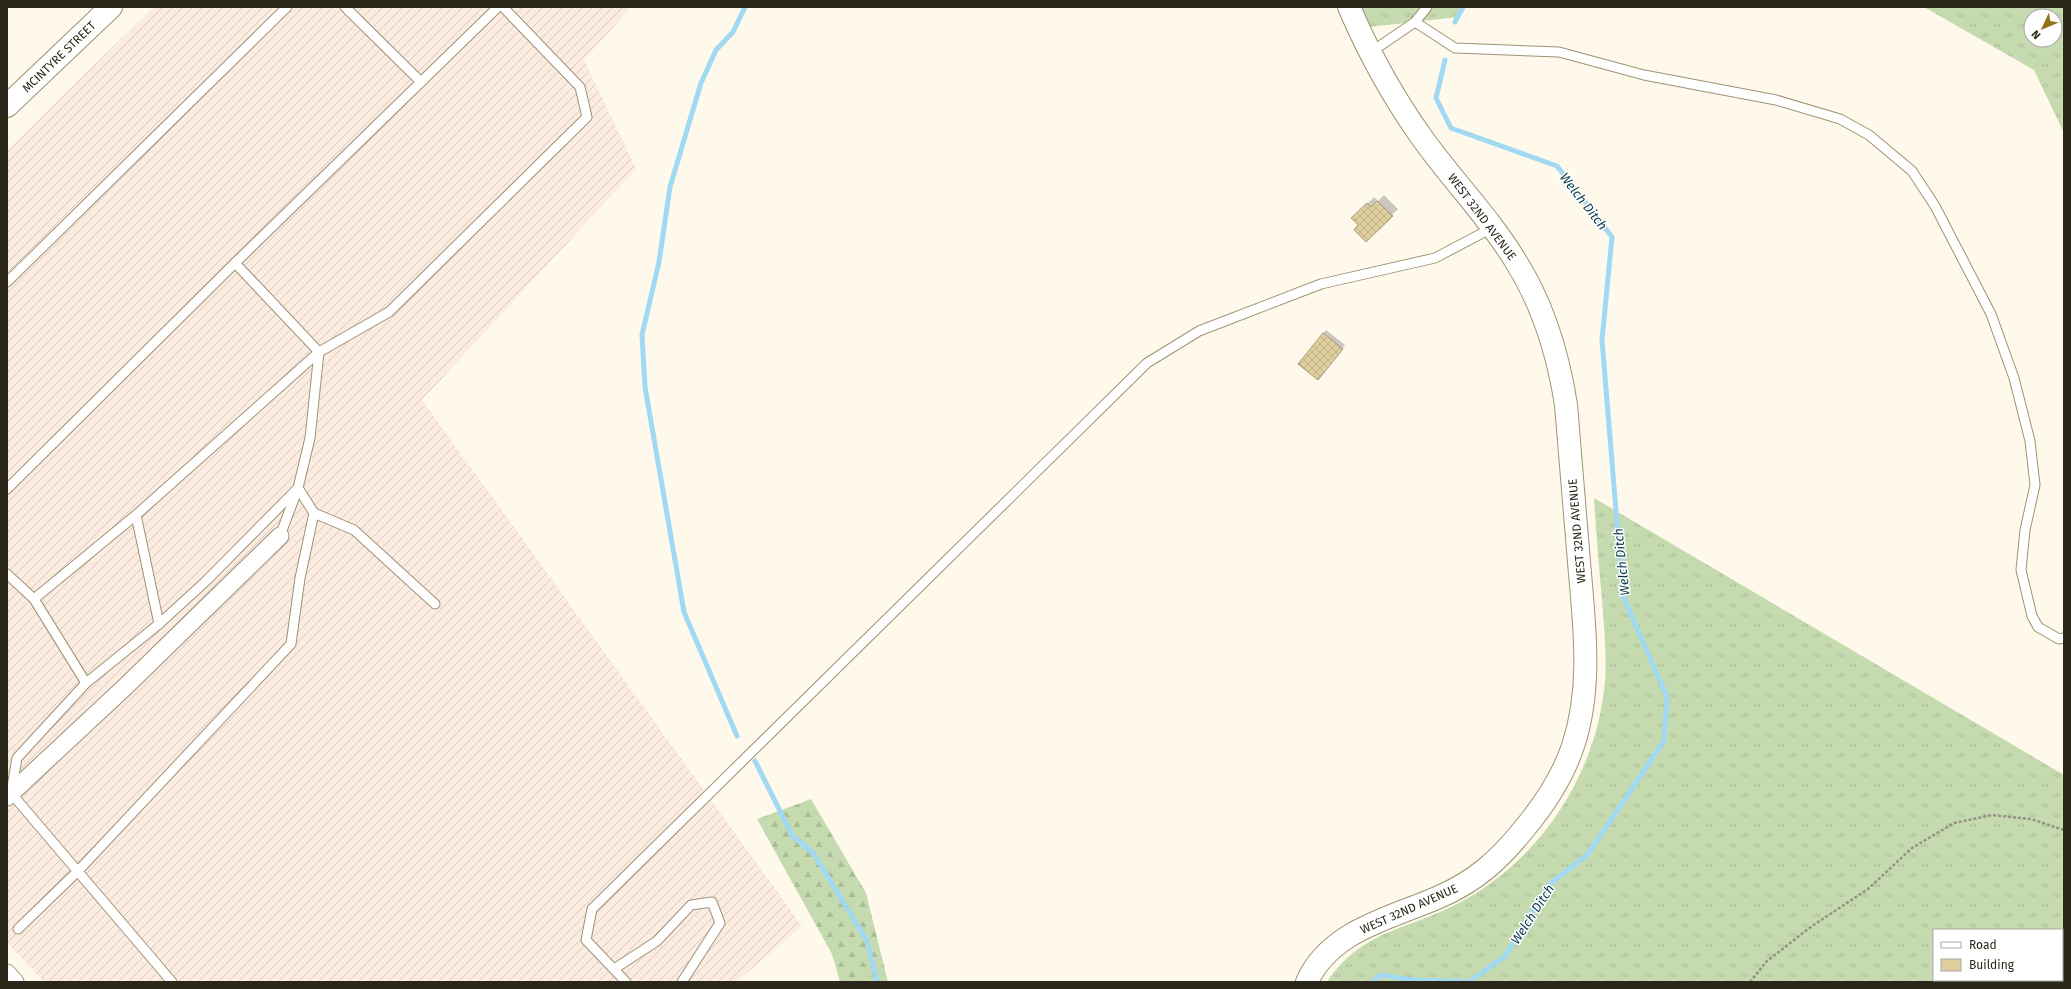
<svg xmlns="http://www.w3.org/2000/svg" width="2071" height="989" font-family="'Fira Sans',sans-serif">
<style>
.industrial{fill:url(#industrial-furrows)}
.grass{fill:url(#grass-tufts);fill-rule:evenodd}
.forest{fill:url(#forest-firs)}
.shadow{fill:#0003}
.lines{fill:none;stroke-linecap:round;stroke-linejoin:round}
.stream{stroke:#a2d9f2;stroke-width:5}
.building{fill:url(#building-cross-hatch);stroke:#a99d7d}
.lane-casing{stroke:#9e9373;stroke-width:11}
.street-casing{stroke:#9e9373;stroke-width:19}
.secondary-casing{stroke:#9e9373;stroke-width:24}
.path{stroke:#969184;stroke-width:2.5;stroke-dasharray:3 2;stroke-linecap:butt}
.lane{stroke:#fff;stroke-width:9}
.street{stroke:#fff;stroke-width:17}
.secondary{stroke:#fff;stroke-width:22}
.labels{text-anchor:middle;stroke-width:3;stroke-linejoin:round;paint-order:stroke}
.street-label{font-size:12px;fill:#2b271a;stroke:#fff}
.water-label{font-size:13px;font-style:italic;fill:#07394a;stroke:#fff}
</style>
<defs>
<pattern id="industrial-furrows" width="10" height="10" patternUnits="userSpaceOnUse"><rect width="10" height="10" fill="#fcebe0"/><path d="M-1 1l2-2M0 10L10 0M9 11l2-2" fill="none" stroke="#d8cac0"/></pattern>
<pattern id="grass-tufts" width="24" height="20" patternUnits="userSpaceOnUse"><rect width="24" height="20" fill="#c5dbaf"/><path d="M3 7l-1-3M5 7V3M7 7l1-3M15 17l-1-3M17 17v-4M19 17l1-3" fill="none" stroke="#a9bc96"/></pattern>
<pattern id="forest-firs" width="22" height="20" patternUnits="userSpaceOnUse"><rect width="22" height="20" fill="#c5dbaf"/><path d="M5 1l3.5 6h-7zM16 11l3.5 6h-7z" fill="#a9bc96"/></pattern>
<pattern id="building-cross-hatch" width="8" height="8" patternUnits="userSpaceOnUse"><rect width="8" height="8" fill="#dfce9e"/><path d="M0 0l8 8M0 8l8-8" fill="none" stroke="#c0b188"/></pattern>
</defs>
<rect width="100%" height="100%" fill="#fef9eb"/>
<path class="industrial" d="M154,7H631L584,60L636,169L422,400L802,926L736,982H44L7,942V150Z"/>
<g class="grass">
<path d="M1349,7H1463L1458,17L1360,28Z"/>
<path d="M1924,7H2064V133L2034,70ZM2031,16H2055V40H2031Z"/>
<path d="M1594,498L2064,775V982H1327C1362,930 1407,930 1457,904C1541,860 1597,774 1605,681C1607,654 1604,627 1602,600C1599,566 1596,532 1594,498ZM1934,930H2062V980H1934Z"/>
</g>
<path class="forest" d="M811,799L866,893L888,982H840L832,954L757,819Z"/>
<g class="shadow">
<path d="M1384,195L1398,209L1366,241L1360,225L1353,218L1374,197L1378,201Z"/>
<path d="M1326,330L1345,345L1321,376L1323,333Z"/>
</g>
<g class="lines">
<g class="stream">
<path d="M1455,22L1463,7"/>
<path d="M737,736L684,612L645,387L642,335L659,262L670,187L701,83L716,50L733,32L745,7"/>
<path d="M755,761L792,835L814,854L867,941L877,982"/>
<path d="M1373,982L1380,975L1413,980L1469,982L1505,956L1550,884L1588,854L1664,741L1667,697L1623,596L1602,340L1612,237L1557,166L1451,128L1436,98L1445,60"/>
</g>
</g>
<g class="building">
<path d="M1377,201L1393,216L1366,242L1354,230L1358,225L1351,218L1367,203L1371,207Z"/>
<path d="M1323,333L1343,349L1318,380L1298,364Z"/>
</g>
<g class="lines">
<g class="lane-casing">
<g id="lane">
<path d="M345,7L421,82"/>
<path d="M1415,22L1455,48L1559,52L1644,75L1776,100L1840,119L1869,135L1912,171L1935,206L1991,314L2014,378L2030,441L2035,485L2025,530L2021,570L2032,616L2038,627L2059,639L2064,638"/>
<path d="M1371,52L1415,22L1427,7"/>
<path d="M7,282L287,7"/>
<path d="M7,489L235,263L498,7"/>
<path d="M314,513L354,530L435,604"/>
<path d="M280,536L298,488L310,438L319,352L389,312L587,117L580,87L503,7"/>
<path d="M7,574L34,599L86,683"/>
<path d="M34,599L136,515"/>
<path d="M159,624L136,515L319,352L235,263"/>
<path d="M18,929L78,871L291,644L300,578L314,513L298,488L206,581L159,624L86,683L17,758L11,793L172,982"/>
<path d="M614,969L657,941L691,905L712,902L720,923L682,982"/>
<path d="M626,982L586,940L592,909L1147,363L1199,331L1321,284L1435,258L1492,228"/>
</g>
</g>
<g class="street-casing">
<g id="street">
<path d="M7,797L125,687L280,536"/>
<path d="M7,973L15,982"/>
</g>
</g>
<g class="secondary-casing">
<g id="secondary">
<path d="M7,106L111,7"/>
<path d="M1307,982C1330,930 1392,918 1439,897C1476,881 1499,860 1524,829C1544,805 1563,776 1573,746C1593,686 1584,623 1579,562C1575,509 1570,457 1566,405C1558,353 1543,304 1515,260C1487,214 1448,176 1418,132C1390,92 1368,51 1349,7"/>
</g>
</g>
<path class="path" d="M1750,982L1767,961L1812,926L1868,889L1912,848L1954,823L1992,815L2031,819L2064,830"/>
<use href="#lane" class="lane"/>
<use href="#street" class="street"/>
<use href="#secondary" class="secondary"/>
</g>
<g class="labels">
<g class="street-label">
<text transform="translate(59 57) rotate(-44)" y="4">MCINTYRE STREET</text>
<text transform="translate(1482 217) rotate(53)" y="4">WEST 32ND AVENUE</text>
<text transform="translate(1577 531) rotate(-95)" y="4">WEST 32ND AVENUE</text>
<text transform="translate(1409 909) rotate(-24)" y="4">WEST 32ND AVENUE</text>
</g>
<g class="water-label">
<text transform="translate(1584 201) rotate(52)" y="5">Welch Ditch</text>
<text transform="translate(1621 562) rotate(-96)" y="5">Welch Ditch</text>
<text transform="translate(1532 914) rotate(-57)" y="5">Welch Ditch</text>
</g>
</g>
<rect width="2071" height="989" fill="none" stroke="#2b271a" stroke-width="16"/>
<rect x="1933" y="929" width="130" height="52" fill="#ffffff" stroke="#aaa9a3"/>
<rect x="1941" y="942" width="20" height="6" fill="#ffffff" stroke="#aaa9a3"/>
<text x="1969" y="949" font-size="12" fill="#2b271a">Road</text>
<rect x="1941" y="959" width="20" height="12" fill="#dfce9e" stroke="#aaa9a3"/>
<text x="1969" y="969" font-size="12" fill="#2b271a">Building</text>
<g transform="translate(2043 28) rotate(226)"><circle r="19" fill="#ffffff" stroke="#aaa9a3"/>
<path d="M0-3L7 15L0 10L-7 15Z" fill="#907116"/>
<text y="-6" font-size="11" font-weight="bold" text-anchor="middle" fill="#2b271a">N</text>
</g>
</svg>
